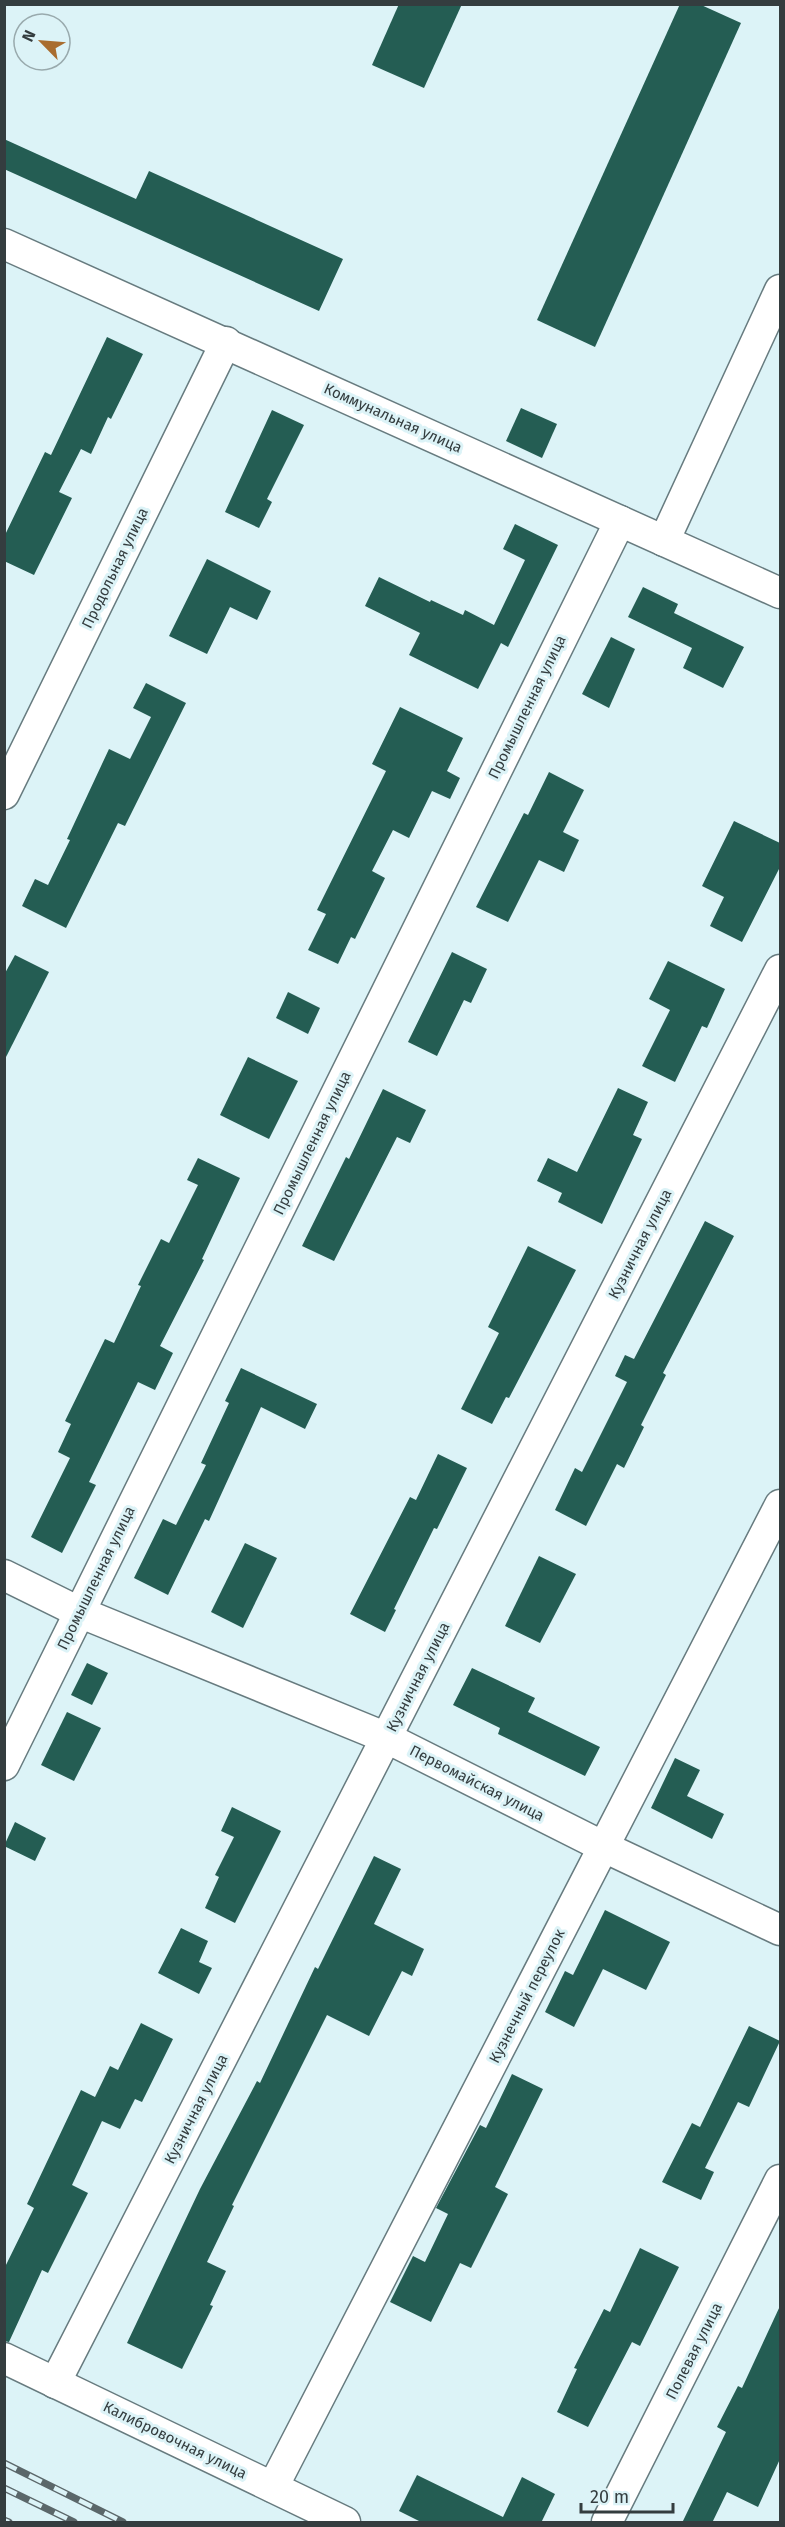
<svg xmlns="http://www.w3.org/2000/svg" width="785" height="2527" font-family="'Fira Sans',sans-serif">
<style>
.building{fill:#245d53}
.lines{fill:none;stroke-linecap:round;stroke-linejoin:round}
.minor-casing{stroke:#677b7f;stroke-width:33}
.minor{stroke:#fff;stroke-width:30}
.rail-casing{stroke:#5b676a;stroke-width:7}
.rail{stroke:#dcf3f7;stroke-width:4.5;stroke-dasharray:14;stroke-linecap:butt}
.labels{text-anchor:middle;stroke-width:6;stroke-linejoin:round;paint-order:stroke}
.street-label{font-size:15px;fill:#343d3f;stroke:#dcf3f7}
</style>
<rect width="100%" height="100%" fill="#dcf3f7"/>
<g class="building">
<path d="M399,4H462L424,88L372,65Z"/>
<path d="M680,4H699L741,23L595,347L537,320Z"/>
<path d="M4,139L136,199L149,171L343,259L319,311L4,169Z"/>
<path d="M107,337L143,354L111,419L108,417L91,454L81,449L59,492L72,498L34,575L4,561V537L45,452L51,455Z"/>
<path d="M521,408L557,424L542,458L506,441Z"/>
<path d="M272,410L304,425L267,499L272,502L259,528L225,512Z"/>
<path d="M515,524L558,545L508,647L501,643L478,689L409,655L420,633L365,606L379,577L430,602L431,600L463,615L465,610L494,625L525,560L503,549Z"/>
<path d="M207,559L271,591L257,620L230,607L207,654L169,636Z"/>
<path d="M643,587L678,604L674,613L744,647L723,688L683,668L692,648L628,617Z"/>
<path d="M611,637L635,649L609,708L582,694Z"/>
<path d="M146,683L186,703L125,826L118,823L66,928L22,906L35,879L48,885L70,840L67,839L109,749L130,759L151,717L133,708Z"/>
<path d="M400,707L463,738L447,771L460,778L450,799L432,791L409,838L393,830L372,871L385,878L355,939L351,937L338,964L308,950L326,914L317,910L386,771L372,764Z"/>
<path d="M549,772L584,790L563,832L579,840L564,872L539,860L508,922L476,907L524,813L528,815Z"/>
<path d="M734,821L780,843V867L742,942L710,926L724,897L702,886Z"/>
<path d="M452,952L487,969L471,1003L464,1000L437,1056L408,1042Z"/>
<path d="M15,955L49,972L4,1061V975Z"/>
<path d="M668,961L725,989L707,1028L702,1026L675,1082L642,1066L670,1010L649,999Z"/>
<path d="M288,992L320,1008L308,1034L276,1018Z"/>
<path d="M248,1057L298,1081L269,1139L220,1115Z"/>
<path d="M618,1088L648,1102L633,1135L642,1139L602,1224L558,1202L562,1193L537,1181L548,1158L577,1172Z"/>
<path d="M383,1089L426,1110L410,1143L397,1137L334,1261L302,1246L346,1157L349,1159Z"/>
<path d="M198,1158L240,1178L202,1259L204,1260L160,1346L173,1353L155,1390L138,1382L89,1482L96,1485L62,1553L31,1537L70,1458L58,1452L71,1424L65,1421L105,1339L114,1343L141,1286L138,1285L161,1239L169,1243L198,1185L187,1180Z"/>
<path d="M705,1221L734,1236L663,1373L666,1375L641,1425L644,1427L624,1468L617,1464L586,1526L555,1510L575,1468L582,1472L627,1382L615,1376L625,1355L634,1359Z"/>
<path d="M528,1246L576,1270L509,1398L506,1397L492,1424L461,1409L499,1333L488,1327Z"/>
<path d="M241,1368L317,1404L305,1429L261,1407L209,1521L205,1519L168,1595L134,1578L163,1519L176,1525L206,1465L201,1463L229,1403L225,1401Z"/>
<path d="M438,1454L467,1468L437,1529L434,1528L394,1609L396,1610L385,1632L350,1614L410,1497L416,1500Z"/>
<path d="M245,1543L277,1558L243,1628L211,1612Z"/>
<path d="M539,1556L576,1574L540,1643L505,1626Z"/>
<path d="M87,1663L108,1673L92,1705L71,1695Z"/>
<path d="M472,1668L535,1698L528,1712L600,1747L585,1776L498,1734L500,1728L453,1705Z"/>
<path d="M67,1712L101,1728L74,1781L41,1765Z"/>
<path d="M675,1758L700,1770L687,1796L724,1814L712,1839L651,1808Z"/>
<path d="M232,1807L281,1831L235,1923L205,1908L219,1877L215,1875L234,1837L221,1831Z"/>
<path d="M15,1822L46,1838L35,1861L4,1846Z"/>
<path d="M374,1856L401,1869L374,1924L424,1949L412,1976L402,1971L369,2036L327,2015L232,2205L234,2206L207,2262L226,2271L210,2305L213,2306L182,2369L127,2343L200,2189L257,2081L260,2083L315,1967L318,1969Z"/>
<path d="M605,1910L670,1942L646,1990L603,1969L574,2027L545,2012L565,1971L573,1975Z"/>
<path d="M181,1928L208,1941L199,1962L212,1968L199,1994L158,1973Z"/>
<path d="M141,2023L173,2039L142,2102L135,2099L120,2129L102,2121L72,2185L88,2193L48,2273L42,2270L9,2342L4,2341V2269L34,2208L27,2204L81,2090L95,2097L110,2066L118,2070Z"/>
<path d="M749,2026L780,2041L749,2107L738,2102L705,2168L714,2172L701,2200L662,2182L692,2123L700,2127Z"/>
<path d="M512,2074L543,2089L495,2187L508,2194L471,2268L460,2263L431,2322L390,2302L413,2256L425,2262L448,2214L436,2208L480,2125L486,2128Z"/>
<path d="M640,2248L679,2267L640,2346L632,2342L588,2427L557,2412L577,2369L574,2368L604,2309L610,2312Z"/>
<path d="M780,2306V2459L758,2507L727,2492L712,2523H682L726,2432L717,2427L738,2386L742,2388Z"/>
<path d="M417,2475L503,2517L522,2477L555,2494L541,2523H423L399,2511Z"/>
</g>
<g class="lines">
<g class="minor-casing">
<g id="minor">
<path d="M4,244L780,593"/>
<path d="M664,541L780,290"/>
<path d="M4,794L226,342"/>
<path d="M4,1575L79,1612L387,1738L604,1847L780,1930"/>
<path d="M4,1765L620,521"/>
<path d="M4,2358L345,2522"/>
<path d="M55,2383L780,970"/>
<path d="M273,2487L780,1505"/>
<path d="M607,2522L780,2180"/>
</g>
</g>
<use href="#minor" class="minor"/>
<g class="rail-casing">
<g id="rail">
<path d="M4,2463L123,2522"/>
<path d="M4,2488L74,2522"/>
<path d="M4,2520L9,2522"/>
</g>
</g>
<use href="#rail" class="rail"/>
</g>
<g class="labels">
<g class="street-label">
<text transform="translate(393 418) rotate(24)" y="5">Коммунальная улица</text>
<text transform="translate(115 568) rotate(-64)" y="5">Продольная улица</text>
<text transform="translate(527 707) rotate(-64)" y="5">Промышленная улица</text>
<text transform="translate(312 1143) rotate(-64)" y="5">Промышленная улица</text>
<text transform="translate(640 1244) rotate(-63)" y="5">Кузничная улица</text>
<text transform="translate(96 1578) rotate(-64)" y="5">Промышленная улица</text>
<text transform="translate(418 1677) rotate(-63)" y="5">Кузничная улица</text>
<text transform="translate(477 1783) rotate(27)" y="5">Первомайская улица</text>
<text transform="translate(527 1996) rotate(-63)" y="5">Кузнечный переулок</text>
<text transform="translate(196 2109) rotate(-63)" y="5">Кузничная улица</text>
<text transform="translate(694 2351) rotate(-63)" y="5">Полевая улица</text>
<text transform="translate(175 2440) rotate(26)" y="5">Калибровочная улица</text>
</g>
</g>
<rect width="785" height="2527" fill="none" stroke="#343d3f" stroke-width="12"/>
<g transform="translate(42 42) rotate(295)"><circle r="28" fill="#dcf3f7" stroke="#99aaad" stroke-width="1.5"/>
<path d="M0-4.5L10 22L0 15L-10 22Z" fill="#a96d2f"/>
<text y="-9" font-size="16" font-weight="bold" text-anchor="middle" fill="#343d3f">N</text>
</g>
<path d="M581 2503v9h92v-9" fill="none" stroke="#343d3f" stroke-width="3"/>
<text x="590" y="2503" font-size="18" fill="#343d3f" stroke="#dcf3f7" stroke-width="4.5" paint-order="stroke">20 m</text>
</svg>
